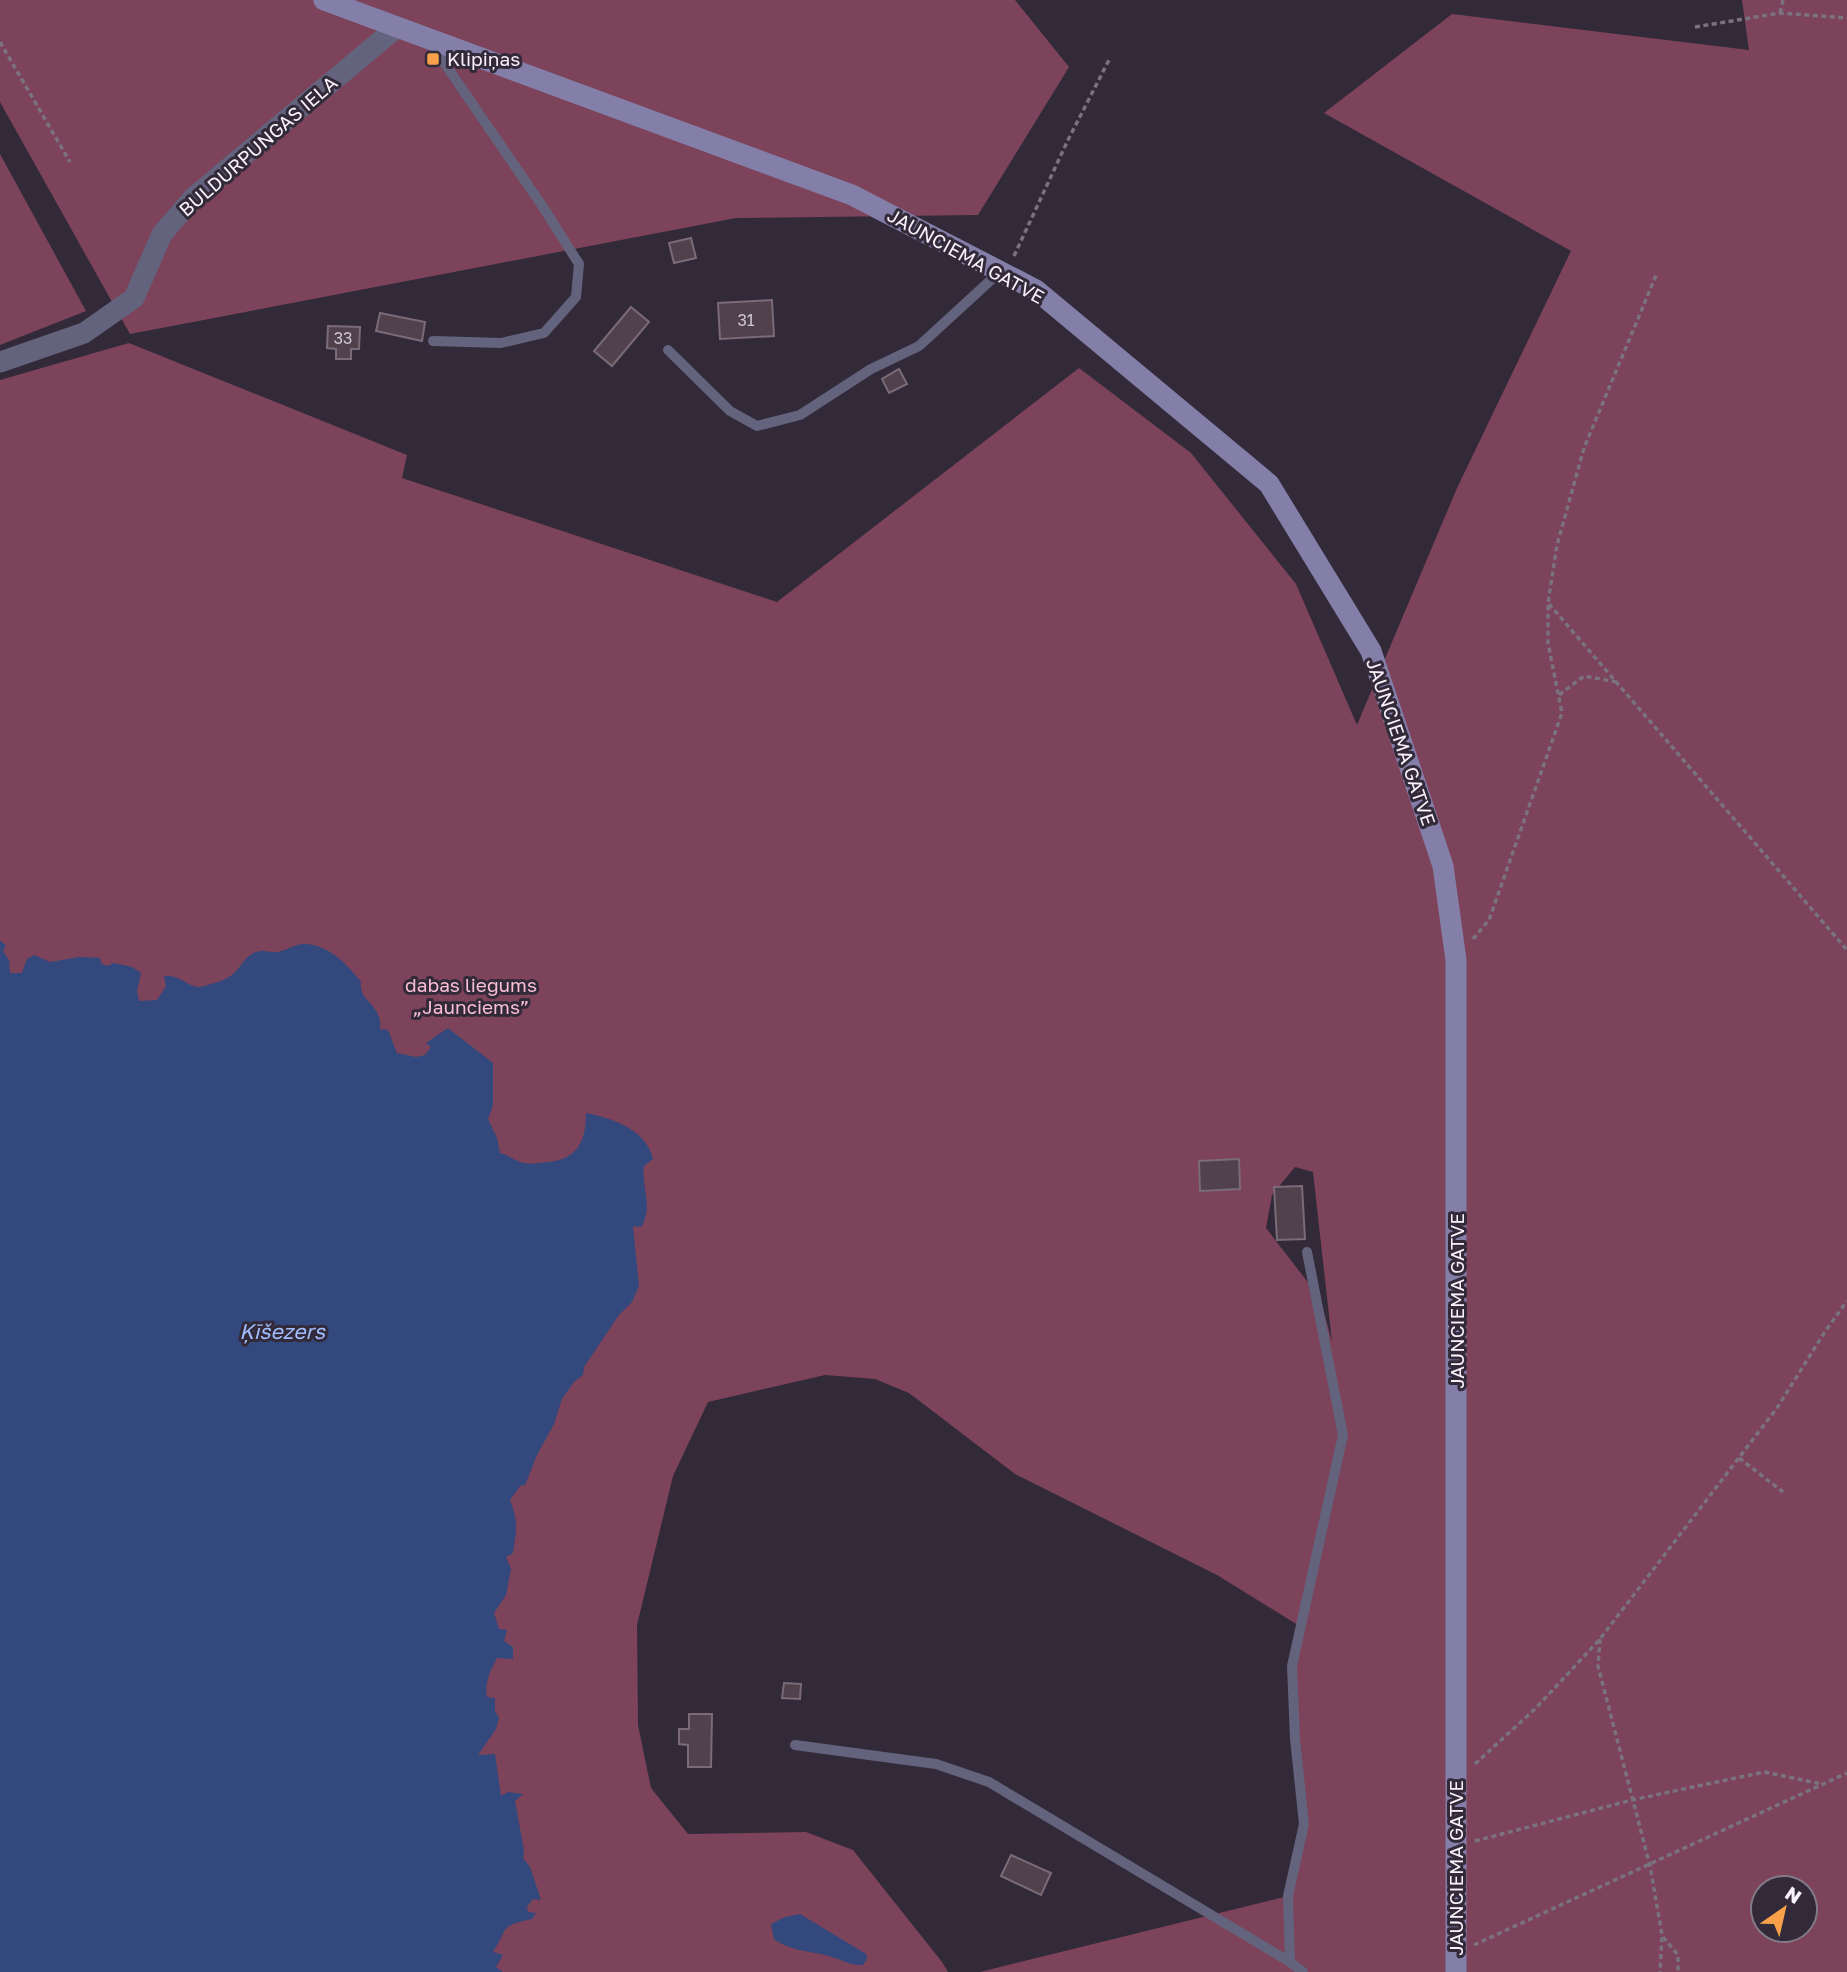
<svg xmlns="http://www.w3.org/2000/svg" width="1847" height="1972" font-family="'Golos Text',sans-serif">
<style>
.green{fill:#7c435a;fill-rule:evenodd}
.water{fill:#33487d}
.building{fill:#50414d;stroke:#7b6a78;stroke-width:2}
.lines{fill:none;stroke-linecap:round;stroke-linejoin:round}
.path{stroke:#7a727f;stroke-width:3.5;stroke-dasharray:5 3.5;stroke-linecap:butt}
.lane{stroke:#64637d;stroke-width:10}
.street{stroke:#64637d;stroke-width:21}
.secondary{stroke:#837fa9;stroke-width:21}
.poi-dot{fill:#f8a14a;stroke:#332a39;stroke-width:2.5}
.labels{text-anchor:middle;stroke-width:6;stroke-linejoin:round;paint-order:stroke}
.number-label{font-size:16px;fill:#cec6d0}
.poi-label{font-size:19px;fill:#f8f2fc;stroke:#332a39;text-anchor:start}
.street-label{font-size:19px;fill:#f8f2fc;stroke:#332a39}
.park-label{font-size:19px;fill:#fabfd4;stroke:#332a39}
.water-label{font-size:21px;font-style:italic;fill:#a0bdfe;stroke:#332a39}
</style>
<rect width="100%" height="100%" fill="#332a39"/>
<g class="green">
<path d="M0,0H1015L1069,67L978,215L736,218L130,334L0,102Z"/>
<path d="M1742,0H1847V1972H980L1288,1896L1304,1824L1292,1666L1301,1627L1217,1575L1015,1474L909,1393L875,1379L825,1375L708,1402L673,1476L637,1625L638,1725L651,1788L688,1834L806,1832L853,1850L942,1962L948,1972H0V380L129,343L407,455L402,478L777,602L1079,368L1191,453L1296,584L1357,725L1457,488L1571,251L1324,113L1452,14L1749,50ZM1295,1167L1313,1172L1332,1342L1320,1298L1266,1228L1272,1195ZM1763,1888H1805V1930H1763Z"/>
<path d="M0,154L86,311L0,345Z"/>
</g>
<g class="water">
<path d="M0,941L6,945L3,951L9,960L10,973H22L27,959L34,955L50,962L80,957L100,958L101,963L107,966L114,963L132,967L141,973L137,991L139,1001L157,1000L166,986L164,976C180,973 190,991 204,986C214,983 226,981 234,973C241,967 243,959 252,954C262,948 268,953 278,952C287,950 295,944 304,944C328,944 347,964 361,982C358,1002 383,1004 380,1029L388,1030L397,1053L416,1057L425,1055L431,1047L426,1043L448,1028L493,1063V1106L488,1119L497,1138L500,1153C507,1155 513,1159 520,1162C528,1165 539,1163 547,1162C577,1160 586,1142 586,1113C612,1118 647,1130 653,1159L644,1166C641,1187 654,1208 641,1227L633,1226L639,1286L632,1302L619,1315L584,1367L583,1375L574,1382L562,1399L554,1424L537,1455L525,1485L520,1486L510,1500C519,1523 516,1531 513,1553L506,1557L511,1569L506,1595L494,1613L499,1629L507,1630L504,1641L513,1647V1659L497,1658C491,1670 484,1683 487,1697L495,1698V1711L499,1718L496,1729L478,1755L495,1754L501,1796L508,1792L523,1794L515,1801L524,1850L523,1858L530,1867L541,1900L533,1899L527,1907L528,1912L536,1913L532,1919C499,1926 509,1927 493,1952L503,1955L496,1967L503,1972H0Z"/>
<path d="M800,1914L866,1954L867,1959L863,1965C851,1966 840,1959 829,1956C810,1951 790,1951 774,1939L771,1924L785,1917Z"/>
</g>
<g class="building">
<path d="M691,238L696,258L674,263L669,243Z"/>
<path d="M772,300L774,336L720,339L718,303Z"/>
<path d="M631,307L649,322L612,366L594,351Z"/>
<path d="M380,313L425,322L422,341L376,331Z"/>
<path d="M328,326L360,327L359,349H351V359H336V349L327,348Z"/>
<path d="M899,369L907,384L889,393L882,379Z"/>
<path d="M1239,1159L1240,1189L1200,1191L1199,1161Z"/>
<path d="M1302,1186L1305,1239L1277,1240L1274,1187Z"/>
<path d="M784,1683L801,1684L800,1699L782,1698Z"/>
<path d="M689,1714H712L711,1767H688V1745L679,1744V1729H689Z"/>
<path d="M1011,1855L1051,1873L1041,1895L1001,1876Z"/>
</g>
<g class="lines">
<g class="path">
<path d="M1780,13L1783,0"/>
<path d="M1695,27L1780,13L1847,18"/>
<path d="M0,42L70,162"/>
<path d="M1014,256L1068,140L1109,60"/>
<path d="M1549,604L1847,950"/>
<path d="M1559,695L1584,676L1617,682"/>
<path d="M1473,939L1489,920L1562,713L1548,643V603L1557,545L1584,448L1657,273"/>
<path d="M1739,1458L1783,1492"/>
<path d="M1600,1639L1598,1666L1650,1866L1662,1935L1660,1972"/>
<path d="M1475,1764L1536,1708L1600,1639L1777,1408L1826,1330L1847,1301"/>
<path d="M1475,1841L1632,1800L1764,1772L1822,1784"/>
<path d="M1663,1937L1678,1955V1972"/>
<path d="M1474,1945L1847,1773"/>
</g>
<g class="lane">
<path d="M430,42L543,207L579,264L576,297L544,333L501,343L433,341"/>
<path d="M668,350L730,411L757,426L800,415L871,369L919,346L992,279L1004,274"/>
<path d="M795,1745L936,1764L989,1782L1290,1962L1303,1972"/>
<path d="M1290,1962L1288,1896L1304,1824L1295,1739L1292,1666L1343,1435L1307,1252"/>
</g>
<path class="street" d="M0,362L84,333L134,298L162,234L194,197L396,28"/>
<path class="secondary" d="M324,0L852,195L1036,290L1269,484L1371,651L1443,866L1456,960V1972"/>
</g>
<rect class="poi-dot" x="426" y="52" width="14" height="14" rx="3.5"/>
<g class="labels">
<g class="number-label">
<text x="746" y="326">31</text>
<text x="343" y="344">33</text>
</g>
<g class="poi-label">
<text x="447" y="66">Klipiņas</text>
</g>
<g class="street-label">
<text transform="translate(258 146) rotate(-41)" y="7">BULDURPUNGAS IELA</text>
<text transform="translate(966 256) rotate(29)" y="7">JAUNCIEMA GATVE</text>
<text transform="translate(1401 742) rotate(71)" y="7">JAUNCIEMA GATVE</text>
<text transform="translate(1457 1301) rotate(-90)" y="7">JAUNCIEMA GATVE</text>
<text transform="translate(1456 1868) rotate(-90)" y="7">JAUNCIEMA GATVE</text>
</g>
<g class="park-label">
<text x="471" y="992">dabas liegums<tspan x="471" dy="22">„Jaunciems”</tspan></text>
</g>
<g class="water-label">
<text x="282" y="1339">Ķīšezers</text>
</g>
</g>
<g transform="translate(1784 1909) rotate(34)"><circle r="33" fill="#332a39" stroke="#827a87" stroke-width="2"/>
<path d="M0-5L12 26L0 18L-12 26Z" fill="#f8a14a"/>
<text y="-10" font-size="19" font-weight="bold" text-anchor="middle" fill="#f8f2fc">N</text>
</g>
</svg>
